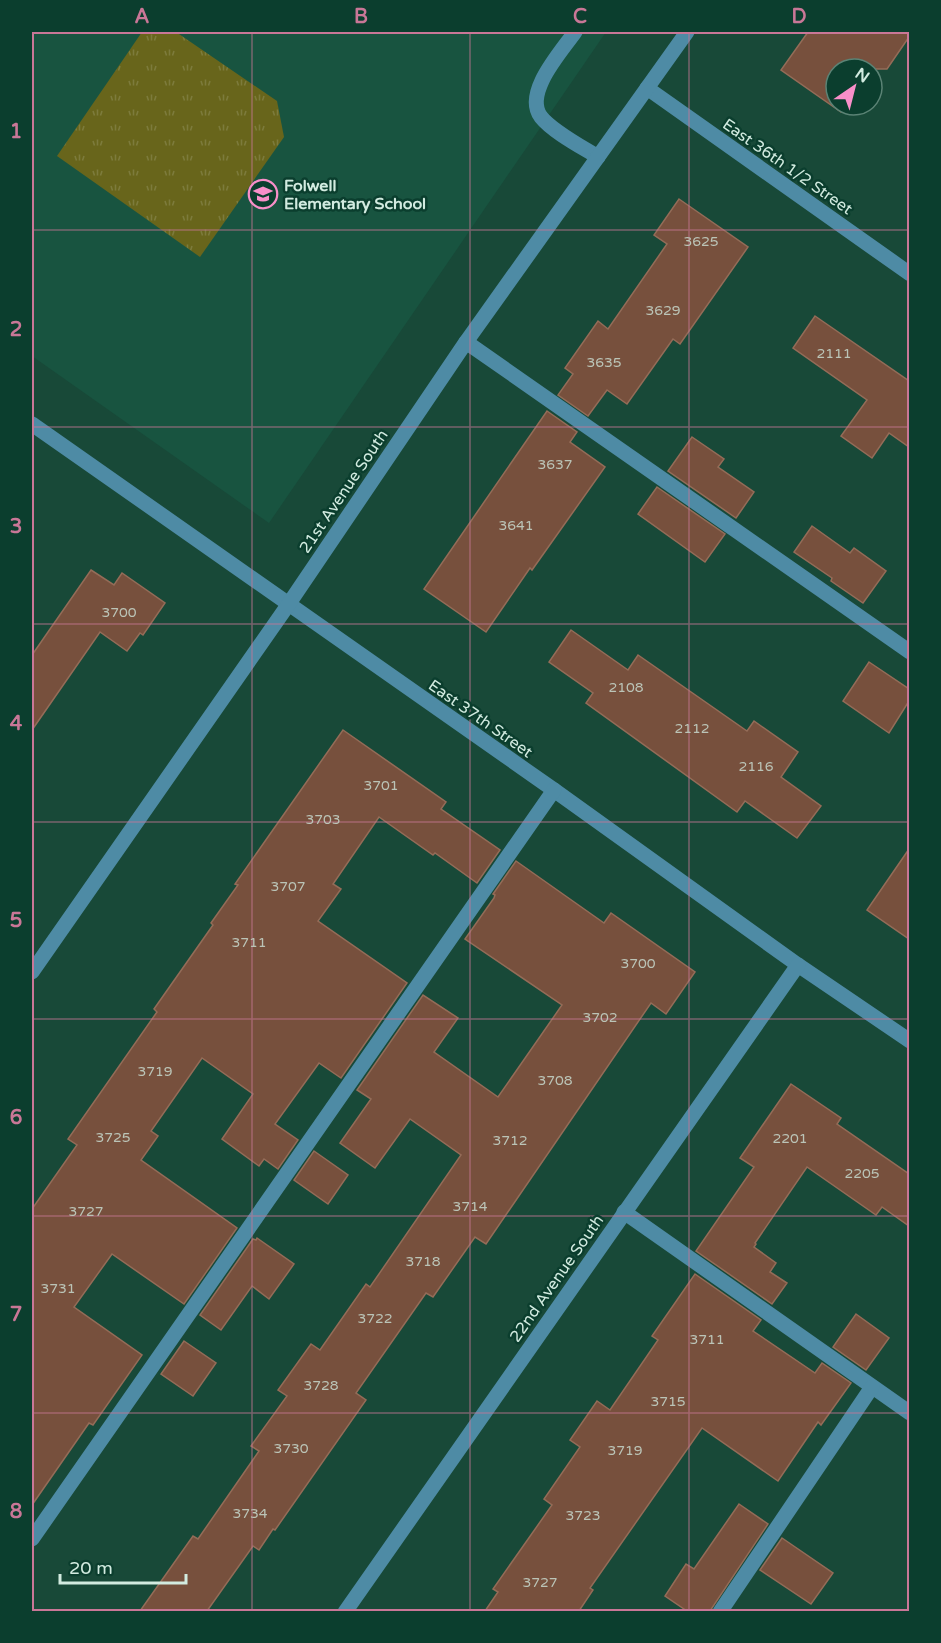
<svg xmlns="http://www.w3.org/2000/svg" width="941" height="1643" font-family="'Varela Round',sans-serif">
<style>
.built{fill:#185440}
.park{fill:url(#park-tufts)}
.building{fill:#77503d;stroke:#946c58;stroke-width:1.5}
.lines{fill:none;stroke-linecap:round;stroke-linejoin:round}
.minor{stroke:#4e8ba5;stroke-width:15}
.grid{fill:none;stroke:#c97797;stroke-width:1.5;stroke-opacity:0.55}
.labels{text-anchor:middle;stroke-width:5;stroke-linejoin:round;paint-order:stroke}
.number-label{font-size:14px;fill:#bbc4b7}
.street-label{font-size:16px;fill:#d2ebe0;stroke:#0b3e2e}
.poi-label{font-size:16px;font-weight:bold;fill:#d2ebe0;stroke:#0b3e2e;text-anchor:start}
.neatline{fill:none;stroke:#c97797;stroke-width:2}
.grid-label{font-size:20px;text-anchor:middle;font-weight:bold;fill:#c97797}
</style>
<defs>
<pattern id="park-tufts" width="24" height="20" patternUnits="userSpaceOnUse" patternTransform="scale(1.5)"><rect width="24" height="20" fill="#68651b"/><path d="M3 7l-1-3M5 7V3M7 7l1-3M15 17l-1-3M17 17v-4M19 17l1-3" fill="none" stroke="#7d7b3c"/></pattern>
</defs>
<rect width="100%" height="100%" fill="#184938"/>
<path class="built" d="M32,32H606L269,523L32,356Z"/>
<path class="park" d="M142,32H176L277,101L284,137L200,257L57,156Z"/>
<g class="building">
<path d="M808,32H909V37L887,69H836V105H846L841,112L781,70Z"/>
<path d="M679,199L748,247L680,344L673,339L627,404L607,390L588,416L558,395L573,374L565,368L598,321L608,329L667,244L654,235Z"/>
<path d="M815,316L909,381V447L889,433L872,458L841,436L867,400L793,348Z"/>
<path d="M547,411L577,432L570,442L605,467L532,570L530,568L486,632L424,589Z"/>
<path d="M692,437L724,459L718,467L754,492L736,518L668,471Z"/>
<path d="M657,487L725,534L705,562L638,514Z"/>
<path d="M812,526L850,553L854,548L886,571L863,603L831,581L832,578L794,552Z"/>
<path d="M91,570L114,585L122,573L165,603L143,635L140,633L127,651L100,632L32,730V655Z"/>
<path d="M571,630L628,670L638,655L747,731L754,721L798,752L781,777L821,806L797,838L745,801L737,812L586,703L593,693L549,662Z"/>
<path d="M869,662L909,689V701L889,733L843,701Z"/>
<path d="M343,730L446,802L441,809L500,850L477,883L435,853L433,855L379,817L333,884L341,889L318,921L407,983L341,1078L319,1063L275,1124L298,1140L278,1169L264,1159L259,1166L222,1139L253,1094L202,1058L151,1131L158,1136L141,1160L237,1228L184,1304L112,1254L74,1307L142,1355L93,1425L89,1423L32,1505V1209L77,1145L68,1139L157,1012L154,1009L213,925L211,923L238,885L235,884Z"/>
<path d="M909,849V939L867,910Z"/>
<path d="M516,861L604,923L611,913L695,972L666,1014L651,1003L486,1244L475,1237L433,1297L426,1293L356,1393L366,1400L275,1530L273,1529L259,1550L253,1546L207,1611H140L193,1536L198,1539L259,1451L251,1446L287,1396L278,1390L311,1344L320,1350L366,1284L370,1287L461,1155L410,1119L375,1168L340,1143L371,1099L357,1090L423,995L458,1018L434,1052L498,1097L562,1005L465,939L494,898L495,895L493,894Z"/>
<path d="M791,1084L841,1118L837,1124L909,1174V1226L882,1207L876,1215L807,1167L755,1243L756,1244L754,1247L776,1263L770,1272L787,1283L772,1304L696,1251L754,1167L740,1158Z"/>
<path d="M314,1151L348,1175L328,1204L294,1180Z"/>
<path d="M257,1238L294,1264L269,1299L252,1286L221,1330L200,1315L253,1239L256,1240Z"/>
<path d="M695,1274L761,1320L753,1331L815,1373L822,1363L851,1383L821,1425L818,1422L778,1481L702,1428L590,1588L593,1590L579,1611H485L498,1592L493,1589L552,1505L544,1499L580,1447L570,1440L597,1401L610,1410L658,1340L652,1336Z"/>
<path d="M856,1314L889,1338L866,1370L833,1347Z"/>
<path d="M184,1341L216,1363L193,1396L161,1374Z"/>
<path d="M739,1504L768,1524L710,1611H687L665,1596L686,1564L694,1569Z"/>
<path d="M782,1538L833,1573L811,1604L760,1570Z"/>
</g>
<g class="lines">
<g class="minor">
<path d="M575,32C561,52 523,93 541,117C553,132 582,147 598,157"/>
<path d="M647,88L910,274"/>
<path d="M466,342L910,652"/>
<path d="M32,424L554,790L798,965L910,1041"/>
<path d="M32,972L288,605L466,342L687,32"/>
<path d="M624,1212L910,1413"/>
<path d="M32,1539L554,790"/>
<path d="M345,1612L798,965"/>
<path d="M720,1612L872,1387"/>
</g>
</g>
<path class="grid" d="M252,32V1612M470,32V1612M689,32V1612M32,230H910M32,427H910M32,624H910M32,822H910M32,1019H910M32,1216H910M32,1413H910"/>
<defs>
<g id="school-ring" transform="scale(1.5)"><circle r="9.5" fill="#0b3e2e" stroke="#f98fc9" stroke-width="1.5"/><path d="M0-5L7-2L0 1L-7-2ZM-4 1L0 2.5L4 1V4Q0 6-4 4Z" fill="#f98fc9"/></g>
</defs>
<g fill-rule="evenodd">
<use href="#school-ring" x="263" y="194"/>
</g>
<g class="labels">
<g class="number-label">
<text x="701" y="246">3625</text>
<text x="663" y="315">3629</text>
<text x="834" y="358">2111</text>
<text x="604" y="367">3635</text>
<text x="555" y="469">3637</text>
<text x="516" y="530">3641</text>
<text x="119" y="617">3700</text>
<text x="626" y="692">2108</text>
<text x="692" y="733">2112</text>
<text x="756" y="771">2116</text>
<text x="381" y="790">3701</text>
<text x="323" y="824">3703</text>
<text x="288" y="891">3707</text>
<text x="249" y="947">3711</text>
<text x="638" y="968">3700</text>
<text x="600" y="1022">3702</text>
<text x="155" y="1076">3719</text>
<text x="555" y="1085">3708</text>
<text x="113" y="1142">3725</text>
<text x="790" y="1143">2201</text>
<text x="510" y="1145">3712</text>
<text x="862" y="1178">2205</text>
<text x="470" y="1211">3714</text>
<text x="86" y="1216">3727</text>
<text x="423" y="1266">3718</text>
<text x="58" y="1293">3731</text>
<text x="375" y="1323">3722</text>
<text x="707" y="1344">3711</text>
<text x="321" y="1390">3728</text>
<text x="668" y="1406">3715</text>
<text x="291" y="1453">3730</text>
<text x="625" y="1455">3719</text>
<text x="250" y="1518">3734</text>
<text x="583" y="1520">3723</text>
<text x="540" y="1587">3727</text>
</g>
<g class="street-label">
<text transform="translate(788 166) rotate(35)" y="6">East 36th 1/2 Street</text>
<text transform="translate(343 491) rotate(-56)" y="6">21st Avenue South</text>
<text transform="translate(481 718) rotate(35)" y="6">East 37th Street</text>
<text transform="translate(556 1278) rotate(-55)" y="6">22nd Avenue South</text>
</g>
<g class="poi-label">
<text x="284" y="191">Folwell<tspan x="284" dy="18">Elementary School</tspan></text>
</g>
</g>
<rect width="941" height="1643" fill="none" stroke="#0b3e2e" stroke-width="66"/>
<g transform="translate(854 87) rotate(35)"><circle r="28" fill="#0b3e2e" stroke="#5b8375" stroke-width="1.5"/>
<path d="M0-4.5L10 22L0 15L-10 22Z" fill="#f98fc9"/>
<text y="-9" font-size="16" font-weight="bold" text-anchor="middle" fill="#d2ebe0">N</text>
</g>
<path d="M60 1574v9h126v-9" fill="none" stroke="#d2ebe0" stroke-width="3"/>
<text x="69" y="1574" font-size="18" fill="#d2ebe0" stroke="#0b3e2e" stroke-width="4.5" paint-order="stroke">20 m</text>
<rect x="33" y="33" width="875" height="1577" class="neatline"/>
<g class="grid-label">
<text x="142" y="23">A</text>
<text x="361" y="23">B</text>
<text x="580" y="23">C</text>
<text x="799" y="23">D</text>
<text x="16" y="138">1</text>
<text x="16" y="336">2</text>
<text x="16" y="533">3</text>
<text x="16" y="730">4</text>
<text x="16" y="927">5</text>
<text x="16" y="1124">6</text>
<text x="16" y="1321">7</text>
<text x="16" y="1518">8</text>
</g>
</svg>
